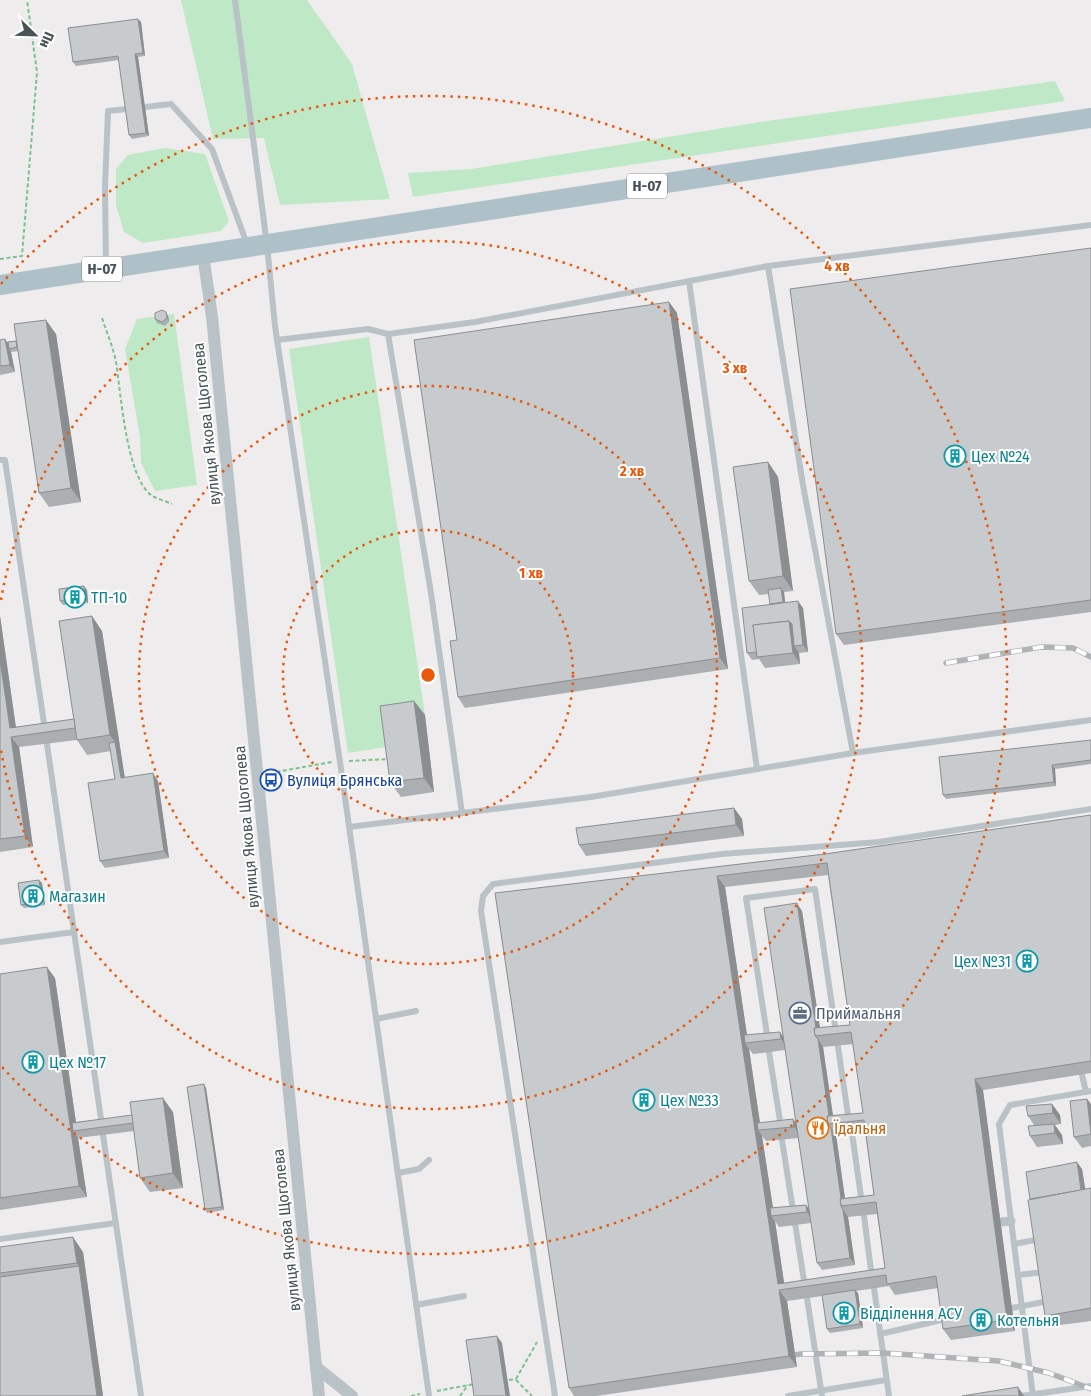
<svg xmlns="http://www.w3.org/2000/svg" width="1091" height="1396" font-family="'Fira Sans Condensed',sans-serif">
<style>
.green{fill:#bfe8c6}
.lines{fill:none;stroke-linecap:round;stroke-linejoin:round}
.path{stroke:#7bc290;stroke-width:2;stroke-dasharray:4 2.5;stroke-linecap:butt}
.service{stroke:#b9c3c7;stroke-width:6}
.pedestrian{stroke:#b9c3c7;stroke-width:9}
.minor{stroke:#b9c3c7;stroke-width:12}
.primary{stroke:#afc1c8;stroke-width:20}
.rail-casing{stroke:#afb3b6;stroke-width:5.5}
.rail{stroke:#fff;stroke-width:4;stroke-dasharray:11;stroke-linecap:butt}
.wall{fill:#abafb1;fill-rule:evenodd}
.shaded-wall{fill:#8b8e90}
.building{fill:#c7cbce;stroke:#8b8e90;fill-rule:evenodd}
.ring{fill:none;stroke:#e8590c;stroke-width:2.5;stroke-dasharray:2.5 5}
.labels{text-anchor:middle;stroke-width:4;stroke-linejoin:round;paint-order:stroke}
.shield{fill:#fff;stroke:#7e8789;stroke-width:1}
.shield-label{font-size:15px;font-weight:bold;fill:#475357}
.street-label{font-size:16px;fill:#475357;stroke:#fff}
.culture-label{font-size:16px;fill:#0d838f;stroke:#fff;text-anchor:start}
.transit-label{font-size:16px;fill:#164399;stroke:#fff;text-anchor:start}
.service-label{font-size:16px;fill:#4e5e75;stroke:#fff;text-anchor:start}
.food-label{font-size:16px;fill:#c56008;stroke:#fff;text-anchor:start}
.centre{fill:#e8590c;stroke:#fff;stroke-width:2.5}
.ring-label{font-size:15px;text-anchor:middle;font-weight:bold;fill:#e8590c;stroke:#fff;stroke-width:4;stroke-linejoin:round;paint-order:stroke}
</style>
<rect width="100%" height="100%" fill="#efeced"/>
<g class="green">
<path d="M181,0H307L352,64L390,199L280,205L264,138L213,139Z"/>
<path d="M1055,81L1065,101L413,197L408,173L471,169L760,122Z"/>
<path d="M165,148L205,154L229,221L221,231L143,243L124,232L116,205V169L128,155Z"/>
<path d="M174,314L197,485L155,491L141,463L140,437L125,349L137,319Z"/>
<path d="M369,337L425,715L390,720L393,746L348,753L289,349Z"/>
</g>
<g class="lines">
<g class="path">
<path d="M0,259L22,256L37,72L27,0"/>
<path d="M102,318C107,333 113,347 116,362C121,393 126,476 151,495C156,499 166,501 172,504"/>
<path d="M349,761L389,759"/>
<path d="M270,773L332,762"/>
<path d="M516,1379L537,1342"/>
<path d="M509,1380L516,1379"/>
<path d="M516,1380L532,1396"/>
<path d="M437,1391L474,1384"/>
<path d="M411,1396L420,1394"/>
<path d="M460,1396L468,1385"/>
</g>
<g class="service">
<path d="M235,0L267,245L275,326L340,762L429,1396"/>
<path d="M145,107L171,104L212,149L247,244"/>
<path d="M106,265L105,187L108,111L127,109"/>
<path d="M768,266L803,485L853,753"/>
<path d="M689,281L757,769"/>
<path d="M388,334L431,593L462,813"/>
<path d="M277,340L368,329L388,334L475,322L768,266L1091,225"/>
<path d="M0,460H5L45,730"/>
<path d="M47,744L102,1126"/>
<path d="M349,827L591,797L853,753L1091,720"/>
<path d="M0,942L74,932"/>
<path d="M376,1019L416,1011"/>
<path d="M768,1041L746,898L815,889L849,1122"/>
<path d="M769,1052L781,1127"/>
<path d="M1082,1075L1086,1092"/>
<path d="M852,1133L862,1204"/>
<path d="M103,1135L141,1396"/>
<path d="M782,1140L805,1287"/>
<path d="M398,1173L419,1169L429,1160"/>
<path d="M864,1216L872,1278"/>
<path d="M0,1239L116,1223"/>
<path d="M1014,1244L1040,1239"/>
<path d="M1018,1275L1044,1272"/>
<path d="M874,1288L889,1396"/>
<path d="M807,1298L822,1396"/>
<path d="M416,1305L464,1296"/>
<path d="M1012,1308L1049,1301"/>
<path d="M880,1334L946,1319"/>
<path d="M555,1396L481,911L483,896L493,884L722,854L879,842L1091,809"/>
<path d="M788,1396L886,1380"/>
<path d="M1021,1396L1091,1386"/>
<path d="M1033,1396L999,1124L1010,1105L1091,1091"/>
</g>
<path class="pedestrian" d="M1001,1222L1011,1221"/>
<g class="minor">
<path d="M203,254L212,317L319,1396"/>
<path d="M316,1367L352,1396"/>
</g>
<path class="primary" d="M0,285L1091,118"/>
<g class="rail-casing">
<g id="rail">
<path d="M946,663L1041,647L1073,648L1091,657"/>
<path d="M781,1357L801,1354L883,1353L999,1361L1049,1373L1091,1389"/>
</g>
</g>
<use href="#rail" class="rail"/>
</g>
<g class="wall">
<path d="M138,19L141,22L145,56L138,57L149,136L132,139L129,135L119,60L76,66L73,62Z"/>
<path d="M1091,248V612L844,645L836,634Z"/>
<path d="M669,302L677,313L728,669L465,708L458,697L457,640Z"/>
<path d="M168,316L169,322L165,326L157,323L155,319Z"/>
<path d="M56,334L81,502L49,507L39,493L18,351L11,352L15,372L0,375V340L8,342Z"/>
<path d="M768,462L778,477L793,591L784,592L785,602L803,608L808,652L799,653L800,664L765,668L759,659L752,660L747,653L770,604L769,594L759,595L749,581Z"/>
<path d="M87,590L88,603L63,605L60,601Z"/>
<path d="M0,616L16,727L74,719L102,631L125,778L158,781L169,858L105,868L100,861L115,779L111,751L87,755L77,740L19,747L33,847L0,852Z"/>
<path d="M414,701L425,715L434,792L401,797L390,782Z"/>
<path d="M1091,740V764L1055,769L1056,786L946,799L943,795Z"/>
<path d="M734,808L742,819L744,836L586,856L579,845Z"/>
<path d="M1091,815V1073L983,1090L1015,1331L951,1340L943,1329L938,1288L895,1295L889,1286L856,1291L858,1293L863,1328L830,1333L827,1329L822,1296L787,1301L797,1367L596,1396H574L569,1388L495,893L825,854ZM828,875L850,1025L820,1028L802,911L783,1036L747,1035L725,887ZM853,1044L863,1113L833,1116L823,1047ZM749,1049L753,1054L785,1050L796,1123L793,1119L760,1123ZM865,1132L874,1195L845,1198L836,1135ZM762,1136L766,1141L798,1138L809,1208L806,1205L773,1208ZM877,1214L885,1268L784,1283L775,1221L779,1227L811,1223L817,1263L822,1270L855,1265L848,1217Z"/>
<path d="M42,883L45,905L24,908L21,905Z"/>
<path d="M0,974L55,978L76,1122L173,1112L183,1188L150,1192L140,1178L134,1131L78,1138L87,1197L0,1210Z"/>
<path d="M206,1088L224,1210L207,1213L205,1209Z"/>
<path d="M1052,1104L1060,1115L1061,1124L1055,1125L1062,1135L1063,1144L1037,1147L1030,1136L1034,1125L1028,1116Z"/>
<path d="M1091,1104V1146L1082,1148L1074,1137Z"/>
<path d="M1082,1169L1085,1189L1091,1188V1321L1052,1326L1045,1316L1030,1199Z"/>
<path d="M0,1247L83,1252L103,1396H0Z"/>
</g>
<g class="shaded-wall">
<path d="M138,19L141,22L145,56L143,53Z"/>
<path d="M135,54L138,57L149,136L146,133Z"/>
<path d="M669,302L677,313L728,669L720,658Z"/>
<path d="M166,312L168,316L169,322L167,318Z"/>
<path d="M46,320L56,334L81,502L71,488Z"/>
<path d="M5,339L10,346L9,349L11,352L15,372L10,365Z"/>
<path d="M768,462L778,477L793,591L783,576Z"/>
<path d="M84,586L87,590L88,603L85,599Z"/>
<path d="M781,588L784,592L786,610L784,606Z"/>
<path d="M798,601L803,608L808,652L803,645Z"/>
<path d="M0,616L17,736L10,728L0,660Z"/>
<path d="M92,616L102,631L126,786L121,778L115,742L110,735Z"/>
<path d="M789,621L797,632L794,646L799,653L800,664L793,653Z"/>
<path d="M414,701L425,715L434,792L424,778Z"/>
<path d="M11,737L19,747L33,847L25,836Z"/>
<path d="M1052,765L1055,769L1056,786L1054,782Z"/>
<path d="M153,773L158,781L169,858L164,851Z"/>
<path d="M734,808L742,819L744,836L736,825Z"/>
<path d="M717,876L725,887L748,1042L745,1043L749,1049L761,1130H758L762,1136L774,1215L771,1216L775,1221L785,1289L778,1284Z"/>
<path d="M39,880L42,883L45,905L42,901Z"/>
<path d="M797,903L802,911L821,1035L817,1036Z"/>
<path d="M47,967L55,978L77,1130L73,1131L78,1138L87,1197L79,1186Z"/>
<path d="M780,1032L788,1043L789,1050L781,1039Z"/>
<path d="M818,1039L823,1047L834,1123L830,1124Z"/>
<path d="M975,1079L983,1090L1015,1331L1007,1320Z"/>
<path d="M204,1084L206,1088L224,1210L222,1207Z"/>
<path d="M163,1098L173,1112L183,1188L173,1173Z"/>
<path d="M1087,1099L1091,1104V1133Z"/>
<path d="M1052,1104L1060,1115L1061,1124L1053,1113Z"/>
<path d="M793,1119L801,1130L802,1138L794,1127Z"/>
<path d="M1054,1124L1062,1135L1063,1144L1055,1133Z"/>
<path d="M831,1128L836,1135L846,1206H842Z"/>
<path d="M1077,1162L1082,1169L1087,1200L1082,1193Z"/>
<path d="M806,1205L814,1216L815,1223L807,1212Z"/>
<path d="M843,1210L848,1217L855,1265L850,1258Z"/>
<path d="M73,1237L83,1252L103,1396H97L79,1266L77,1263Z"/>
<path d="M779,1290L787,1301L797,1367L789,1356Z"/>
<path d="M855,1290L858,1293L863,1328L860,1324Z"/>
<path d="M497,1336L502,1343L510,1396H506Z"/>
<path d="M1018,1387L1024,1396H1019Z"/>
</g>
<g class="building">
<path d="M138,19L143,53L135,54L146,133L129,135L118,56L73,62L68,28Z"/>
<path d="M1091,248V600L836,634L790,289Z"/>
<path d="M669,302L720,658L458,697L450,641L457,640L414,340Z"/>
<path d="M162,310L166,312L167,318L162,322L155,319V313Z"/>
<path d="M46,320L71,488L39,493L14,324Z"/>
<path d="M5,339L10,365L0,366V340Z"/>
<path d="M16,341L17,347L9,349L8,342Z"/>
<path d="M768,462L783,576L749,581L733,467Z"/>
<path d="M84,586L85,599L60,601L59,589Z"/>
<path d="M781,588L783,602L770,604L768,590Z"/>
<path d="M798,601L803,645L794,646L792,624L789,621L753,625L757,652L747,653L742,608Z"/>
<path d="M92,616L110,735L77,740L59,621Z"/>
<path d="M789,621L793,653L757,657L753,625Z"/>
<path d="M0,660L10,728L74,719L75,728L11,737L25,836L0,839Z"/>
<path d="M414,701L424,778L390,782L380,706Z"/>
<path d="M1091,740V760L1052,765L1054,782L943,795L939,757Z"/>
<path d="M115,742L121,778L153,773L164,851L100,861L88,783L115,779L109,743Z"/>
<path d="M734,808L736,825L579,845L576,828Z"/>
<path d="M1091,815V1061L975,1079L1007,1320L943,1329L936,1276L887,1284L886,1275L779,1290L789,1356L569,1388L495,893L825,854ZM827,863L850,1025L814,1028L815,1036L851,1032L863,1113L827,1116L828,1124L864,1120L874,1195L840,1199L841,1206L876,1202L885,1268L778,1284L717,876Z"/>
<path d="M39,880L42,901L21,905L18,883Z"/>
<path d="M797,903L816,1028H814L815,1036L818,1039L829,1116H827L828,1124L831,1128L841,1198L840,1199L841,1206L843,1210L850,1258L817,1263L764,908Z"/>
<path d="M47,967L79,1186L0,1198V974Z"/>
<path d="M780,1032L781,1039L745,1043L744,1035Z"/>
<path d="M204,1084L222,1207L205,1209L187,1087Z"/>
<path d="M163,1098L173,1173L140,1178L130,1102Z"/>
<path d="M1087,1099L1091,1134L1074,1137L1070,1101Z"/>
<path d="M1052,1104L1053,1113L1028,1116L1026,1106Z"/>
<path d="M132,1115L133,1123L73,1131L72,1123Z"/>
<path d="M793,1119L794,1127L758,1130L757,1123Z"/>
<path d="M1054,1124L1055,1133L1030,1136L1028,1126Z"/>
<path d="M1077,1162L1081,1190L1030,1199L1026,1172Z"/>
<path d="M1091,1188V1308L1045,1316L1028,1200Z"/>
<path d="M806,1205L807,1212L771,1216L770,1208Z"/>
<path d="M73,1237L77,1263L0,1273V1247Z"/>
<path d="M79,1266L97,1396H0V1277Z"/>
<path d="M855,1290L860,1324L827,1329L822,1295Z"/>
<path d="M497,1336L506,1396H474L466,1340Z"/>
<path d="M1018,1387L1019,1396H962Z"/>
</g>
<g class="ring">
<circle cx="428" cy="675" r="145"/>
<circle cx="428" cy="675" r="289"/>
<path d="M1 600A434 434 0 1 1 1 750"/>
<path d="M1 284A579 579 0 1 1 1 1066"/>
</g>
<defs>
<g id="building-ring" transform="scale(1.125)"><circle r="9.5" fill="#fff" stroke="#0f9aa8" stroke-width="1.5"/><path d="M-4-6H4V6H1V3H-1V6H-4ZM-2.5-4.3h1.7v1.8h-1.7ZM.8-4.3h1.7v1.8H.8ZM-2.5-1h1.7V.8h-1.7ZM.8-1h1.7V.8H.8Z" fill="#0f9aa8"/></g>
<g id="bus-ring" transform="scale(1.125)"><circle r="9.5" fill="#fff" stroke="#1a4fb4" stroke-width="1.5"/><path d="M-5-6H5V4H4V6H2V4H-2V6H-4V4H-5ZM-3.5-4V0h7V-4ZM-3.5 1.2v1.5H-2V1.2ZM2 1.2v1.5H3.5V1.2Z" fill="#1a4fb4"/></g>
<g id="office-ring" transform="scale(1.125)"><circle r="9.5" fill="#fff" stroke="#5c6f8a" stroke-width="1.5"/><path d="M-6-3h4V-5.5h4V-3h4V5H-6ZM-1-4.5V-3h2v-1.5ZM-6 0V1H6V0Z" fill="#5c6f8a"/></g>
<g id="restaurant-ring" transform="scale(1.125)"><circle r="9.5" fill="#fff" stroke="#e8710a" stroke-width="1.5"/><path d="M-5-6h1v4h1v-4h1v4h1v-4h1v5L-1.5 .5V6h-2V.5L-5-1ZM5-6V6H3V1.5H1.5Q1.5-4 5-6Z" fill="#e8710a"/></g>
</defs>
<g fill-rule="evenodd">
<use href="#building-ring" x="955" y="456"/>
<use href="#building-ring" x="75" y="597"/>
<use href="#bus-ring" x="271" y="780"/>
<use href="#building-ring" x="33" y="896"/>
<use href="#building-ring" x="1027" y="961"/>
<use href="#office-ring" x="800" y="1013"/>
<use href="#building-ring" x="33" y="1062"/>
<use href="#building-ring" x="644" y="1100"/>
<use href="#restaurant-ring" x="818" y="1128"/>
<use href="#building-ring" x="844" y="1313"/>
<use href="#building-ring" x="981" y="1320"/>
</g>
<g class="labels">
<g class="shield">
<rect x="627" y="173.5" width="40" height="25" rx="4"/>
<rect x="82" y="256.5" width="40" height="25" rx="4"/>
</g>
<g class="shield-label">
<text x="647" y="191">Н-07</text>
<text x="102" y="274">Н-07</text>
</g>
<g class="street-label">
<text transform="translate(206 424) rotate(-96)" y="6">вулиця Якова Щоголева</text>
<text transform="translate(246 827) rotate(-95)" y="6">вулиця Якова Щоголева</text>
<text transform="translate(286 1230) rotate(-96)" y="6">вулиця Якова Щоголева</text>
</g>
<g class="culture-label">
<text x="971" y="462">Цех №24</text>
<text x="91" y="603">ТП-10</text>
<text x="49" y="902">Магазин</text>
<text x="1011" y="967" text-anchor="end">Цех №31</text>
<text x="49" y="1068">Цех №17</text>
<text x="660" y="1106">Цех №33</text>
<text x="860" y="1319">Відділення АСУ</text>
<text x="997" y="1326">Котельня</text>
</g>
<g class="transit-label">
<text x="287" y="786">Вулиця Брянська</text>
</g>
<g class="service-label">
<text x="816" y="1019">Приймальня</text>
</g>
<g class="food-label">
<text x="834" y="1134">Їдальня</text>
</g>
</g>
<circle cx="428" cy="675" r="8" class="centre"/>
<g class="ring-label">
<text x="837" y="271">4 хв</text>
<text x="735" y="373">3 хв</text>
<text x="632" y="476">2 хв</text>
<text x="531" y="578">1 хв</text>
</g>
<g transform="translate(35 35) rotate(113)" stroke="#ffffff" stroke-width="4" paint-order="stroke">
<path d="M0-4L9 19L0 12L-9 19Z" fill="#475357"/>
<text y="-8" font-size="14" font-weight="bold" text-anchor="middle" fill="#475357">Пн</text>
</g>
</svg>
